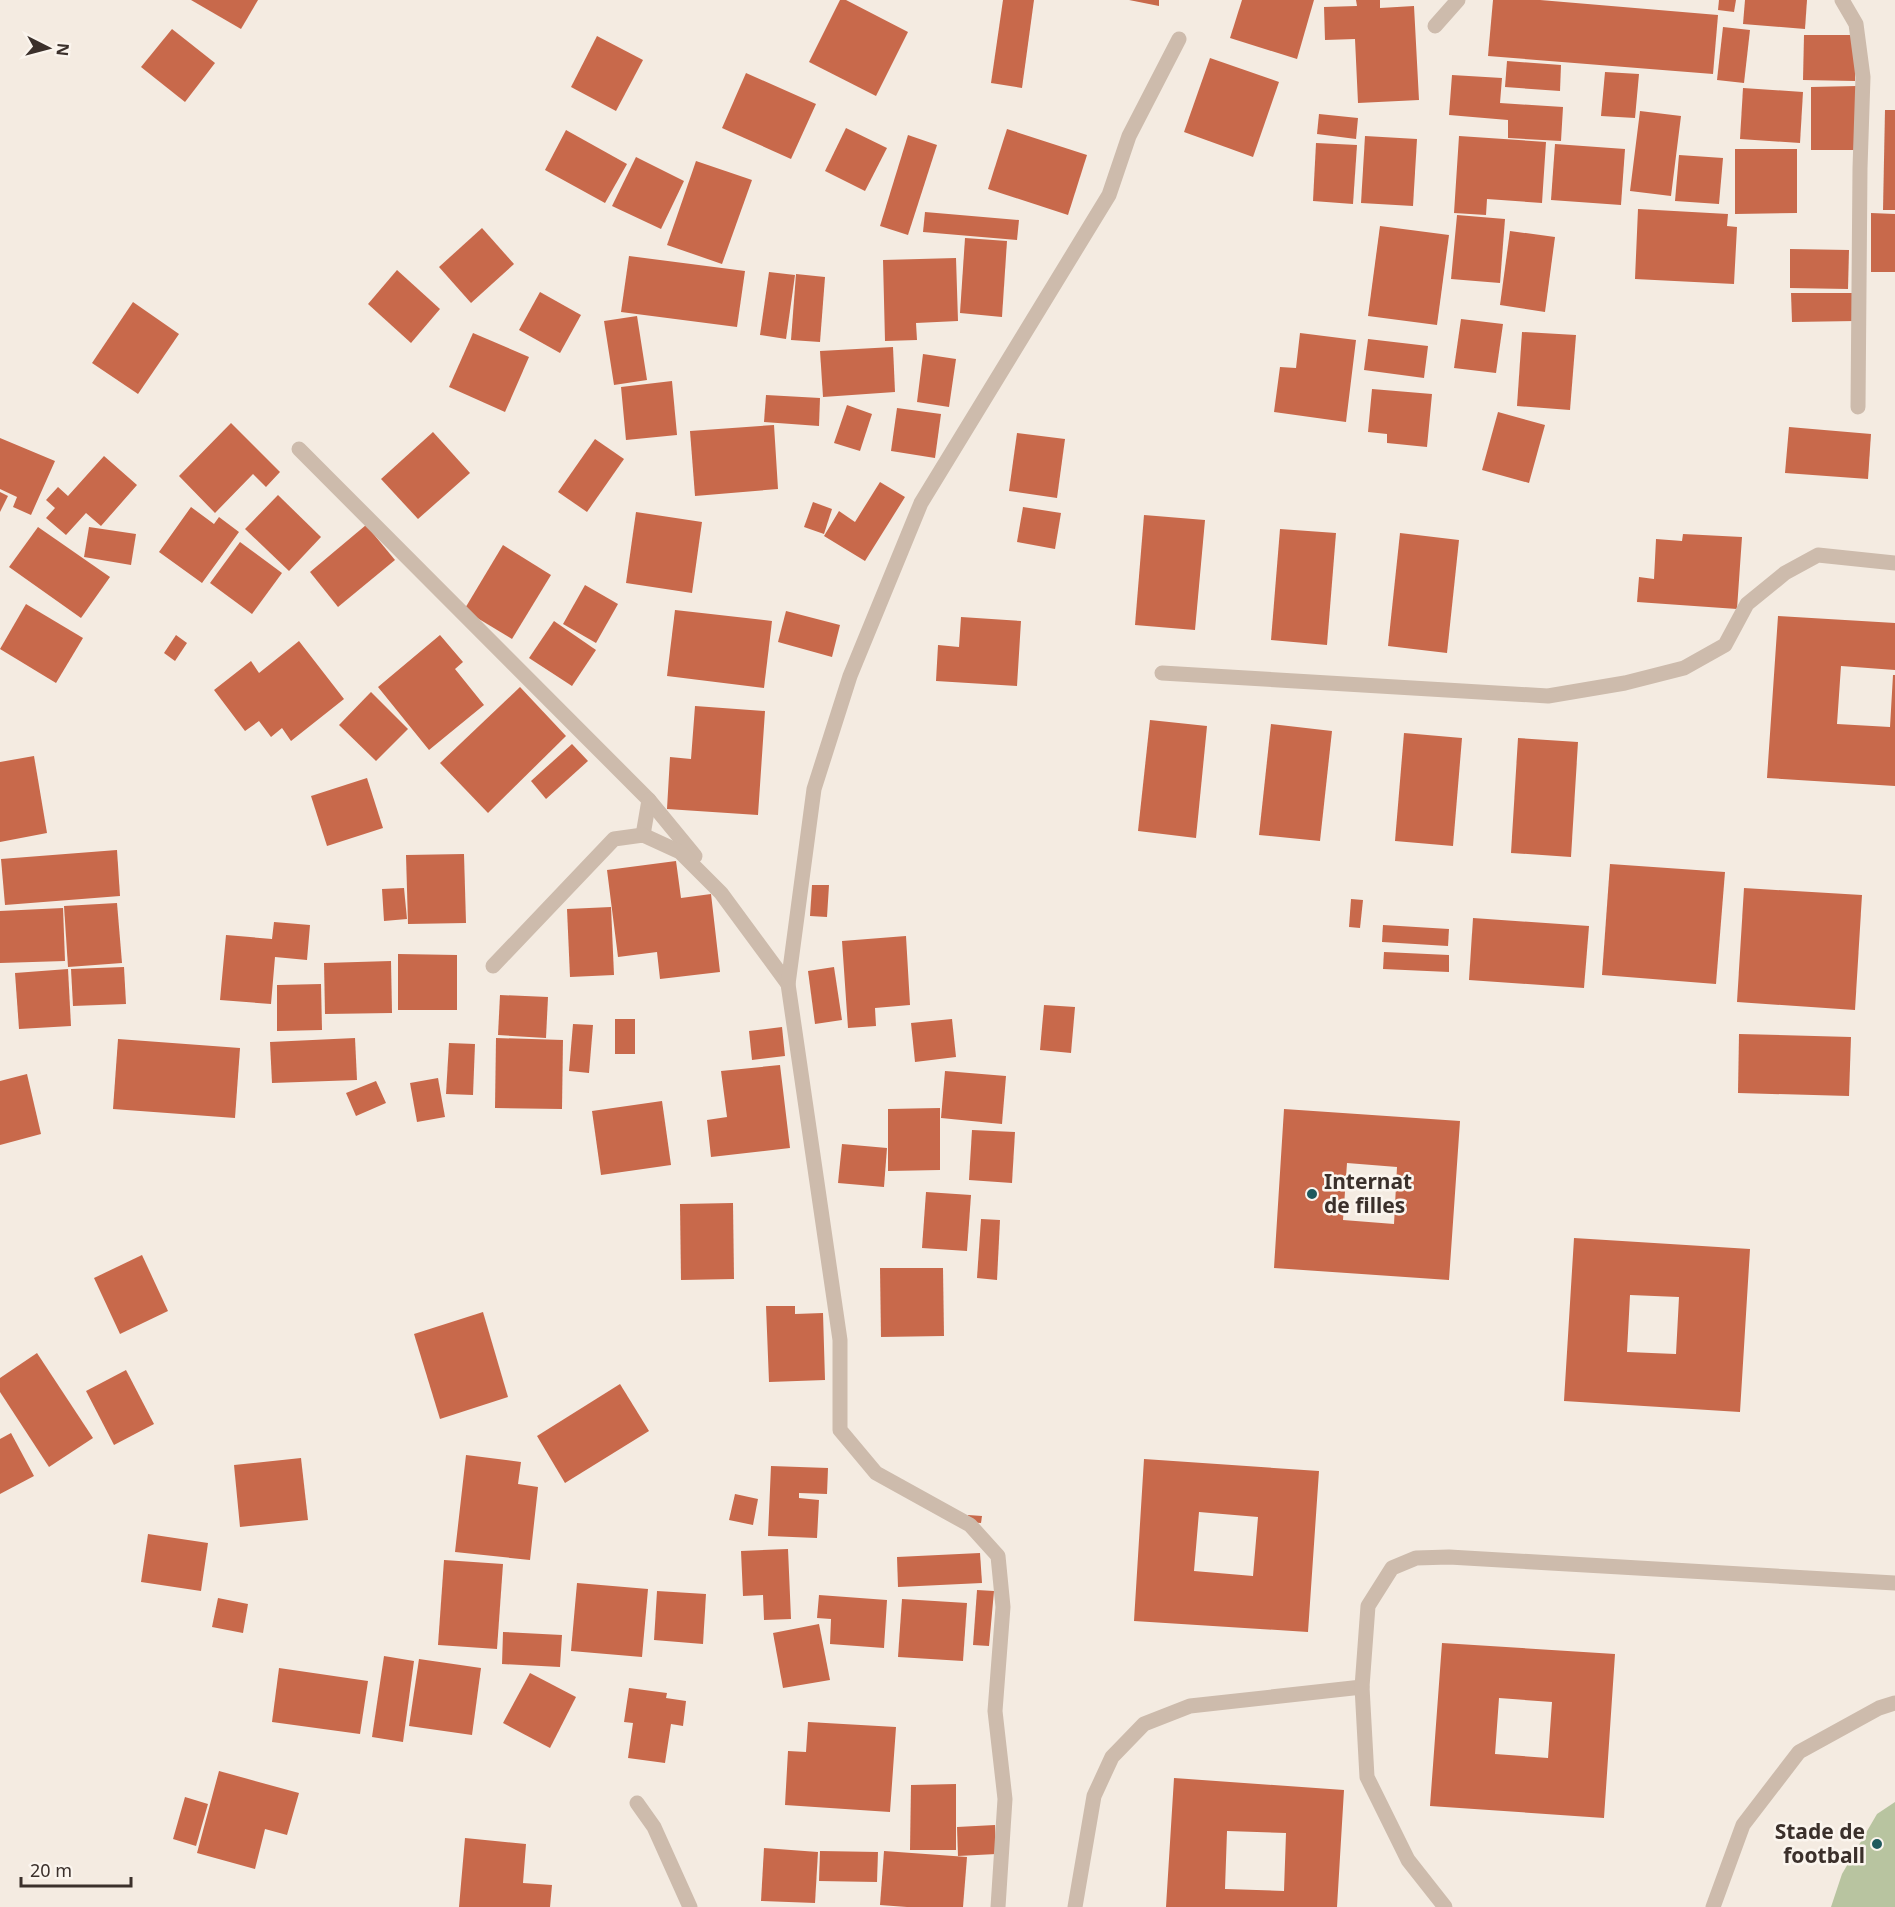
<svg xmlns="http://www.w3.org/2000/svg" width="1895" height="1907" font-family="'Noto Sans',sans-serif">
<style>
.green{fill:#b8c4a0}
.building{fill:#c8694b;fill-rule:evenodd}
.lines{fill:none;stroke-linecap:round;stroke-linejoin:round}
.minor{stroke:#cdbbac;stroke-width:15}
.poi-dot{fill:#1f5a5e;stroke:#fbf5ee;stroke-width:2}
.labels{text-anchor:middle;stroke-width:5;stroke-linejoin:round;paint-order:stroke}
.poi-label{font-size:21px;font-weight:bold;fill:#3b302b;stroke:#fbf5ee;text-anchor:start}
</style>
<rect width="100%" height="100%" fill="#f4ebe1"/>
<path class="green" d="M1895,1802V1907H1831L1842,1874L1877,1814Z"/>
<g class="building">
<path d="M191,0H258L241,29Z"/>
<path d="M840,0H846L908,32L876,96L809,62Z"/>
<path d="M1003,0H1034L1022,88L991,83Z"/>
<path d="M1129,0H1159V6Z"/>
<path d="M1242,0H1314L1297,59L1230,38Z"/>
<path d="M1356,0H1380V8L1414,6L1419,100L1358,103L1355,39L1325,40L1324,7L1357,6Z"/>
<path d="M1493,0H1540L1718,15L1713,74L1488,56Z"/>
<path d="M1719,0H1736L1734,12L1718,10Z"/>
<path d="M1745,0H1807L1805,29L1743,24Z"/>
<path d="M1723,27L1750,30L1744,83L1717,80Z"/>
<path d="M172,29L215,63L185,102L141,67Z"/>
<path d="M1804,35H1856L1855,81L1803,80Z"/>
<path d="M597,36L643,60L616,111L571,87Z"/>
<path d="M1210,58L1279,82L1253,157L1184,132Z"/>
<path d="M1507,61L1561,65L1560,91L1505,87Z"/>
<path d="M1605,72L1639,74L1635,118L1601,116Z"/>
<path d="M746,73L816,104L791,159L722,128Z"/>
<path d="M1452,75L1502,78L1500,103L1563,107L1561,141L1508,138V120L1449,115Z"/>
<path d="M1857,86V150H1811V87Z"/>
<path d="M1743,88L1803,92L1800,143L1740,139Z"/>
<path d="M1885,110H1895V210H1883Z"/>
<path d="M1640,111L1681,116L1671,196L1630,191Z"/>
<path d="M1319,114L1358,118L1356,139L1317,134Z"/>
<path d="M846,128L887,148L865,191L825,171Z"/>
<path d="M1007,129L1087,155L1068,215L988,189Z"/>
<path d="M566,130L627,164L605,203L545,170Z"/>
<path d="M908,135L937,145L908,235L880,226Z"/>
<path d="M1365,136L1417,139L1413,206L1361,203Z"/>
<path d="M1459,136L1546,142L1542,203L1487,199L1486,215L1454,213Z"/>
<path d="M1316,143L1357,145L1353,204L1313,201Z"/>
<path d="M1555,144L1625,149L1621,205L1551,200Z"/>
<path d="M1735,149H1797V213L1735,214Z"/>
<path d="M1679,155L1723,158L1719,204L1675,201Z"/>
<path d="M636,157L684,181L661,229L612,206Z"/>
<path d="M696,161L752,180L722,264L667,245Z"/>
<path d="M1638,209L1728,214L1727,226L1737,227L1734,284L1635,279Z"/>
<path d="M925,212L1019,220L1017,240L923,232Z"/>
<path d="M1871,213L1895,214V272H1871Z"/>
<path d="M1457,215L1505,219L1500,283L1451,279Z"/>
<path d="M1380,226L1449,235L1437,325L1368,316Z"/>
<path d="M482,228L514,264L471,303L439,267Z"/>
<path d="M1510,231L1555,237L1545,312L1500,305Z"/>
<path d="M965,238L1007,241L1002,317L960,313Z"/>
<path d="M1790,249L1849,250L1848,289L1790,288Z"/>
<path d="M629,256L745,271L737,327L621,312Z"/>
<path d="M956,258L958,321L916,323L917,340L885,341L883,260Z"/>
<path d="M397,270L440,309L411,343L368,304Z"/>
<path d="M769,272L795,275L786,339L760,335Z"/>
<path d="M796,274L825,277L820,342L791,340Z"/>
<path d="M540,292L581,315L560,353L519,330Z"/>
<path d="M1791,293H1856V321L1792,322Z"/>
<path d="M133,302L179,334L138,394L92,363Z"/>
<path d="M637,316L647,380L614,385L604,321Z"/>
<path d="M1461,319L1503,324L1496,373L1454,368Z"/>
<path d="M1522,332L1576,335L1570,410L1517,406Z"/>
<path d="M473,333L529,357L505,412L449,387Z"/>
<path d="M1300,333L1356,340L1346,422L1274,412L1280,367L1296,368Z"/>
<path d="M1368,339L1428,346L1424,378L1364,370Z"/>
<path d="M893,347L895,392L823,397L820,351Z"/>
<path d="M923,354L956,359L949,407L917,402Z"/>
<path d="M672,381L677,435L626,440L621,387Z"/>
<path d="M1372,389L1432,394L1427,447L1387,443V434L1368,432Z"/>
<path d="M766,395L820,398L819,426L764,422Z"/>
<path d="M847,405L872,414L860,451L834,443Z"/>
<path d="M897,408L941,414L935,458L891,451Z"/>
<path d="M1498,412L1545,425L1529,483L1482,470Z"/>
<path d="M231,423L280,472L266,487L253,474L215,513L179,476Z"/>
<path d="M774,425L778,489L695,496L690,431Z"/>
<path d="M1789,427L1871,434L1868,479L1785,473Z"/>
<path d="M433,432L470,473L418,519L381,479Z"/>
<path d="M1017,433L1065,439L1057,498L1009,491Z"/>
<path d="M0,438L55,461L31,515L13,507L17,497L0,489Z"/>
<path d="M595,439L624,459L587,512L558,492Z"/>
<path d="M104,456L137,485L101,526L86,513L66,535L46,518L55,508L46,500L58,487L68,496Z"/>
<path d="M880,482L905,497L865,561L824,536L839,511L855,522Z"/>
<path d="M0,492L8,496L0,512Z"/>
<path d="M278,495L321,537L289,571L245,529Z"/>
<path d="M813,502L832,509L824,534L804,527Z"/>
<path d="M191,507L214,524L219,517L239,532L202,583L159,552Z"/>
<path d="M1023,507L1061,513L1055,549L1017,542Z"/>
<path d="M636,512L702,522L692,593L626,583Z"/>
<path d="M1144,515L1205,520L1195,630L1135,625Z"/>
<path d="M366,525L395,560L338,607L310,572Z"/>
<path d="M38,527L110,577L81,618L9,567Z"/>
<path d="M89,527L136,534L131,565L84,557Z"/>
<path d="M1280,529L1336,533L1327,645L1271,640Z"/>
<path d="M1400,533L1459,540L1447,653L1388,646Z"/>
<path d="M1683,534L1742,537L1737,609L1637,602L1639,577L1654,579L1656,539L1682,541Z"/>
<path d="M240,542L282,573L252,614L210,583Z"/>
<path d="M503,545L551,575L512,639L464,610Z"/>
<path d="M585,585L618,604L596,643L563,624Z"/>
<path d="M26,604L83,638L56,683L0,649Z"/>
<path d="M675,610L772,621L764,688L667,676Z"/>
<path d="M786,611L840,625L832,657L778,642Z"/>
<path d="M1778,616L1895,623V670L1841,666L1837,724L1890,727L1893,675H1895V786L1767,778Z"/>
<path d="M961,617L1021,621L1017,686L936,681L938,645L959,647Z"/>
<path d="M554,621L596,650L572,686L529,658Z"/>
<path d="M176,635L187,643L175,661L164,653Z"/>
<path d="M440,635L463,662L455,669L484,705L429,750L378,687Z"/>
<path d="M299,641L344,699L291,741L282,728L271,737L259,721L245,731L214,690L251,661L259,673Z"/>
<path d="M520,687L566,736L488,813L440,763Z"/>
<path d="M371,692L408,729L376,761L339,725Z"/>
<path d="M695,706L765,711L758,815L667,809L670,757L691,759Z"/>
<path d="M1150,720L1207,726L1196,838L1138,831Z"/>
<path d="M1271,724L1332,731L1320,841L1259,835Z"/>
<path d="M1404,733L1462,738L1453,846L1395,841Z"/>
<path d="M1518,738L1578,742L1571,857L1511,853Z"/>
<path d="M572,744L588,761L546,799L531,781Z"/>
<path d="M34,756L47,833L0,842V762Z"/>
<path d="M367,778L383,828L327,846L311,796Z"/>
<path d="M117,850L120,896L5,905L1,859Z"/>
<path d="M464,854L466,923L408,924L406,855Z"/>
<path d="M676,861L681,898L711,894L720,972L660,979L657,952L618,957L607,870Z"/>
<path d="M1610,864L1725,872L1716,984L1602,975Z"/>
<path d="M812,885H829L827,917L810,916Z"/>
<path d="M404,888L407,919L384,921L382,889Z"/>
<path d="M1744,888L1862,895L1855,1010L1737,1002Z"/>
<path d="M1351,899L1363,900L1360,928L1349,927Z"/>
<path d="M117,903L122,963L68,967L64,906Z"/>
<path d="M611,907L614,975L570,977L567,909Z"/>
<path d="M63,908L65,961L0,963V911Z"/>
<path d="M1473,918L1589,926L1584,988L1469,980Z"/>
<path d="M274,922L310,925L307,960L275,957L271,1004L220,1000L226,935L272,939Z"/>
<path d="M1383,925L1449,929L1448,946L1382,942Z"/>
<path d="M906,936L910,1005L875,1008L876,1026L848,1028L842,941Z"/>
<path d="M1384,952L1449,955V972L1383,969Z"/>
<path d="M398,954L457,955V1010H398Z"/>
<path d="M391,961L392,1013L325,1014L324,963Z"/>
<path d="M124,967L126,1004L73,1006L71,969Z"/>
<path d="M834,967L842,1020L815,1024L808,971Z"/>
<path d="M68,969L71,1026L19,1029L15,973Z"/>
<path d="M321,984L322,1030L277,1031V985Z"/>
<path d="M500,995L548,997L546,1038L498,1035Z"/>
<path d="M1044,1005L1075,1007L1071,1053L1040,1050Z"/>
<rect x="615" y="1019" width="20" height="35"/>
<path d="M952,1019L956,1057L915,1062L911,1023Z"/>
<path d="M573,1024L593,1025L589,1073L569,1071Z"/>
<path d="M782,1027L785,1056L752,1060L749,1031Z"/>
<path d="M1739,1034L1851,1037L1849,1096L1738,1093Z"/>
<path d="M355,1038L357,1080L272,1083L270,1042Z"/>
<path d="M496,1038L563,1040L562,1109L495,1108Z"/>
<path d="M118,1039L240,1048L235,1118L113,1109Z"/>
<path d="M449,1043L475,1044L473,1095L446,1094Z"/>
<path d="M780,1065L790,1148L711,1157L707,1120L727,1117L721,1071Z"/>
<path d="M945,1071L1006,1076L1002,1124L941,1118Z"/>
<path d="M27,1074L41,1134L0,1145V1081Z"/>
<path d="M438,1078L445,1117L417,1122L410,1083Z"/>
<path d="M376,1081L386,1103L356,1116L346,1093Z"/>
<path d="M662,1101L671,1165L601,1175L592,1111Z"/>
<path d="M940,1108V1170L888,1171V1109Z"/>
<path d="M1284,1109L1460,1121L1449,1280L1274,1268ZM1347,1163L1397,1167L1394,1224L1343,1220Z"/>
<path d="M972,1130L1015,1132L1012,1183L969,1180Z"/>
<path d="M842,1144L887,1148L884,1187L838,1183Z"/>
<path d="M926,1192L971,1195L967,1251L922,1248Z"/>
<path d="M733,1203L734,1279L681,1280L680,1204Z"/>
<path d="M981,1219L1000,1220L997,1280L977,1278Z"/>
<path d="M1574,1238L1750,1249L1740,1412L1564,1401ZM1630,1295L1679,1297L1676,1354L1627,1352Z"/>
<path d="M142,1255L168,1311L120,1334L94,1278Z"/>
<path d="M880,1268H943L944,1336L881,1337Z"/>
<path d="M766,1306H795V1314L823,1313L825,1380L769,1382Z"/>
<path d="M483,1312L508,1397L440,1419L414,1334Z"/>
<path d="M37,1353L93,1438L49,1467L0,1392V1378Z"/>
<path d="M126,1370L154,1424L114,1445L86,1391Z"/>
<path d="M620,1384L649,1431L565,1483L537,1436Z"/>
<path d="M11,1433L34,1476L0,1494V1439Z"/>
<path d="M466,1455L521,1462L518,1484L538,1487L530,1560L455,1552Z"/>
<path d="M301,1458L308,1520L240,1527L234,1465Z"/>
<path d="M1144,1459L1319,1471L1308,1632L1134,1621ZM1199,1512L1258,1517L1253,1576L1194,1571Z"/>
<path d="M771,1466L828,1468L827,1494L799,1493V1498L819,1500L817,1538L768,1536Z"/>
<path d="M735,1494L758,1499L753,1525L729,1520Z"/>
<path d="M968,1515L982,1516L981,1523L967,1522Z"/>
<path d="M148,1534L208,1543L201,1591L141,1582Z"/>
<path d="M788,1549L791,1619L764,1620L763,1595L743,1596L741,1551Z"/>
<path d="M980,1553L982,1583L898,1587L897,1557Z"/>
<path d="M444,1560L503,1564L497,1649L438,1645Z"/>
<path d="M577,1583L648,1589L642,1657L571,1651Z"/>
<path d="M977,1590L994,1591L989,1646L973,1645Z"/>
<path d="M657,1591L706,1594L703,1644L654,1640Z"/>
<path d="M819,1595L887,1600L884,1648L830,1644L831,1619L817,1618Z"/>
<path d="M218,1598L248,1604L243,1633L212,1627Z"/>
<path d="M902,1599L967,1603L963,1661L898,1657Z"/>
<path d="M819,1624L830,1680L783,1688L773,1633Z"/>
<path d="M503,1632L562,1635L560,1667L502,1664Z"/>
<path d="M1442,1643L1615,1654L1604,1818L1430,1806ZM1499,1698L1552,1702L1548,1758L1495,1754Z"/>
<path d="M384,1656L414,1661L403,1742L372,1737Z"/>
<path d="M419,1659L481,1668L472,1735L409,1726Z"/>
<path d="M279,1668L368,1681L360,1734L272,1722Z"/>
<path d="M530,1673L576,1697L550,1748L503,1723Z"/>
<path d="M629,1688L667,1693L666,1698L686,1701L683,1726L671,1724L665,1763L628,1758L633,1723L624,1722Z"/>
<path d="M808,1722L896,1727L890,1812L785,1805L788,1751L806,1752Z"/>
<path d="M219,1771L299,1793L287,1835L265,1829L255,1869L197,1853Z"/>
<path d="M1174,1778L1344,1790L1337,1907H1166ZM1227,1831L1286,1833L1284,1891L1225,1889Z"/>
<path d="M956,1784V1850H910L911,1785Z"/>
<path d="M185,1797L208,1804L196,1846L173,1839Z"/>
<path d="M995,1825L996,1854L958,1856L957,1827Z"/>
<path d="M465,1838L526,1844L523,1883L552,1885L550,1907H459Z"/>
<path d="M764,1848L818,1852L815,1903L761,1901Z"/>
<path d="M820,1851L878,1852L877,1882L819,1881Z"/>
<path d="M884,1851L967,1857L963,1907H907L880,1905Z"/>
</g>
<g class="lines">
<g class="minor">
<path d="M1842,0L1856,24L1863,77L1860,168L1858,407"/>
<path d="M1435,26L1458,0"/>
<path d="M299,449L649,800L643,835"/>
<path d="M1162,673L1548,696L1625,683L1684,668L1725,645L1747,604L1785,573L1818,555L1895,563"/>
<path d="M649,800L695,856"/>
<path d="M493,966L614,839L643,835L680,852L721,893L788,984"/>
<path d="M637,1803L654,1827L690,1907"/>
<path d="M998,1907L1005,1799L995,1711L1003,1607L998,1556L970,1525L876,1473L840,1430V1340L788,984L814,789L850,676L921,503L1109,195L1129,136L1179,39"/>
<path d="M1075,1907L1094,1796L1112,1757L1144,1724L1190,1706L1362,1687"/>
<path d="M1445,1907L1408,1860L1367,1777L1362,1687L1368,1606L1392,1568L1416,1558L1449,1557L1895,1583"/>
<path d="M1713,1907L1743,1825L1799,1752L1879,1708L1895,1703"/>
</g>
</g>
<g class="poi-dot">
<circle cx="1312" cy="1194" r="6"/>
<circle cx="1877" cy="1844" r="6"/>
</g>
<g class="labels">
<g class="poi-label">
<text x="1324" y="1189">Internat<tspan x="1324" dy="24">de filles</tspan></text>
<text x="1865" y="1839" text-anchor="end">Stade de<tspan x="1865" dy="24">football</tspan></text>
</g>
</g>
<g transform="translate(48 48) rotate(96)" stroke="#fbf5ee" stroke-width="4.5" paint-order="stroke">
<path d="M0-4.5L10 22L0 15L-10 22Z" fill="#3b302b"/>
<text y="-9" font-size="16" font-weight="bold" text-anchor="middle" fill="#3b302b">N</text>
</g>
<path d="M21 1877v9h110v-9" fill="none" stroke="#3b302b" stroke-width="3"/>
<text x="30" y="1877" font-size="18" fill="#3b302b" stroke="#fbf5ee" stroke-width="4.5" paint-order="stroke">20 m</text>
</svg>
